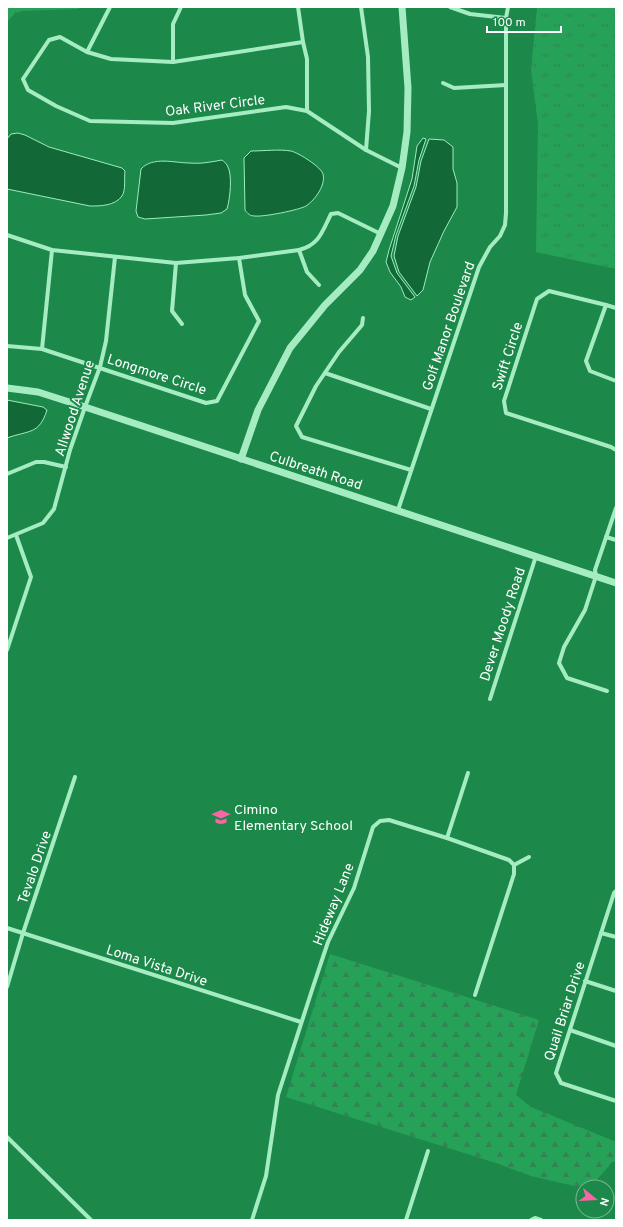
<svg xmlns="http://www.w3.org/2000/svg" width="623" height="1227" font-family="Overpass,sans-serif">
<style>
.grass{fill:url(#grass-tufts)}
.forest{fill:url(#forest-firs)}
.water{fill:#136837;stroke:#9aeebb}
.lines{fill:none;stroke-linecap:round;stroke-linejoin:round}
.minor{stroke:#a6ecc3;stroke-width:4}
.tertiary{stroke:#a6ecc3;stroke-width:7}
.labels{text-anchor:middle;stroke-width:4;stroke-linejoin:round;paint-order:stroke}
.street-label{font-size:14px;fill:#fff;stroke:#1c894a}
.poi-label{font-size:14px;fill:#fff;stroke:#1c894a;text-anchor:start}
</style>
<defs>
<pattern id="grass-tufts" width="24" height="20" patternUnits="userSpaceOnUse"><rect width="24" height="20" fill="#25a258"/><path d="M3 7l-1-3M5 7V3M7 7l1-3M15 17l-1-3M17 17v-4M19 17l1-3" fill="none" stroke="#338454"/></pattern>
<pattern id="forest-firs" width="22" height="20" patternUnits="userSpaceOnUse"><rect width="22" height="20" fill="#25a258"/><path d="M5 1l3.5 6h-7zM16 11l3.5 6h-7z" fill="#338454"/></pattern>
</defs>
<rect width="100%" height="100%" fill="#1c894a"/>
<path class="grass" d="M537,7H616V269L536,252L538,124L531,70Z"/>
<g class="forest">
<path d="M7,7H79V9L22,11L15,13L7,22Z"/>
<path d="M330,954L539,1020L516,1095L531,1107L616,1142V1162H612C603,1173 595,1184 583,1188L531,1176L499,1164L286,1097Z"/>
</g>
<g class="water">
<path d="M18,133L25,135L49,147L122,168L125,171C124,178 126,190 122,196C115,206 100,206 90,206L7,189V139L11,134Z"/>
<path d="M423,138L426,139L419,160L414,186L396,235L391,256L397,273L415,297L411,300L405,297L401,287L390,272L386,262L389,250L412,179L417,146Z"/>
<path d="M429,139L444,140L453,147V169L457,183V207L444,231L430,262L423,290L417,296L399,272L394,256L398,236L416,187L421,161Z"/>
<path d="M251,151C264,151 279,149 291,151C299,153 321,167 323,174C326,185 315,200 306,206C299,210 264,217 255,216C250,216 248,214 245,210L244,158Z"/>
<path d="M222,160C224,162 226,163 227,165C233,174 230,199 227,209L221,213L206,215L145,219L138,217L136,211L141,169C153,156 174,163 190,163C201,164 211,162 222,160Z"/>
<path d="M7,400L43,407L47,410C39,435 29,430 7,438Z"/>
</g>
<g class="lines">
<g class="minor">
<path d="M298,7L303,42L307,59V111"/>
<path d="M361,7L368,57L369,111L366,150"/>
<path d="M450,7L470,14L506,18"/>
<path d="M303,42L173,62L111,59L87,52L60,37L49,40L23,79L28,90L56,106L90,121L173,123L286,107L307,111L366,150L402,168"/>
<path d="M87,52L110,7"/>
<path d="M173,62V24L181,7"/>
<path d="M443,83L454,88L506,85"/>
<path d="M7,235L52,250L176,263L239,258L299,250C319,245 322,232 331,214L338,213L381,234"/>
<path d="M299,250L307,272L319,285"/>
<path d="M176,263L172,311L182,324"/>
<path d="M606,305L586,361L590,371L616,381"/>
<path d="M616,308L606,305L549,291L537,299L504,401L506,413L611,447L616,450"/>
<path d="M363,318L362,325L339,352L316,386L296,426L302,437L411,470"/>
<path d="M7,346L42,349L206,403L217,401L259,321L245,295L239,258"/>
<path d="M42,349L52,250"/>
<path d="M325,373L431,409"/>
<path d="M7,474L36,462H44L66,467"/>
<path d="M398,510L479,267L490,247L500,236L505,225L506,213V18L508,7"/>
<path d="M606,537L616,540"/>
<path d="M7,538L43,523L54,509L70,450L85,407L100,367L106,341L115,257"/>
<path d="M7,650L31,577L16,535"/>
<path d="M607,691L567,678L559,663L564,647L585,610L596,576L595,570L616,508"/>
<path d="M490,699L536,556"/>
<path d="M447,838L468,773"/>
<path d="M514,865L529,857"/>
<path d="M616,891L614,893L556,1073L561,1083L616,1101"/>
<path d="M7,928L301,1022"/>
<path d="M601,933L616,937"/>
<path d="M585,981L616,991"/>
<path d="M7,987L23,933L75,777"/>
<path d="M570,1030L616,1046"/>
<path d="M7,1137L91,1220"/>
<path d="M252,1220L266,1176L278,1095L313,987L328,942L354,888L373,827L380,821L389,820L447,838L509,860L514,865V874L475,995"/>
<path d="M406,1220L428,1151"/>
<path d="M531,1220L535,1218L541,1220"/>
</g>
<g class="tertiary">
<path d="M7,388L38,392L85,407L616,583"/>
<path d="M241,459L258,410L290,348L325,305L360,270L373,251L393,206L402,168L407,132L408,88L402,7"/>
</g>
</g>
<defs>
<g id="school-bare" transform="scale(1.38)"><path d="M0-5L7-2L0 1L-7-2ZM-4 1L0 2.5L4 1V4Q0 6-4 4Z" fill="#fc64a6" stroke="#1c894a" stroke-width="2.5" paint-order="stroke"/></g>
</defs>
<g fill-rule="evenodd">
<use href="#school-bare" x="221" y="817"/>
</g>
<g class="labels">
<g class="street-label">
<text transform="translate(215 105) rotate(-7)" y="5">Oak River Circle</text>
<text transform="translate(448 326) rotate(-71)" y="5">Golf Manor Boulevard</text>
<text transform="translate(507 356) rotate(-72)" y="5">Swift Circle</text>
<text transform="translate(157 374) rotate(18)" y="5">Longmore Circle</text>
<text transform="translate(74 408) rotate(-72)" y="5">Allwood Avenue</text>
<text transform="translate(316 470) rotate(18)" y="5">Culbreath Road</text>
<text transform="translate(502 624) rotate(-72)" y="5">Dever Moody Road</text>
<text transform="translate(34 867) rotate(-71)" y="5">Tevalo Drive</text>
<text transform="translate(333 904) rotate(-68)" y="5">Hideway Lane</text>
<text transform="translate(157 965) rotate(18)" y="5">Loma Vista Drive</text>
<text transform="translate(564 1011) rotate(-72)" y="5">Quail Briar Drive</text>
</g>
<g class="poi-label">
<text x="234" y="814">Cimino<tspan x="234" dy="16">Elementary School</tspan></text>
</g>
</g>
<rect width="623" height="1227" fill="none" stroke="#ffffff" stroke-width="16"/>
<g transform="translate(595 1199) rotate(108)"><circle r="19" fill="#1c894a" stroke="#77b892"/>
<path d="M0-3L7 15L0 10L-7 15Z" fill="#fc64a6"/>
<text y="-6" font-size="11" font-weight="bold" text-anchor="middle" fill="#ffffff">N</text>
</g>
<path d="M487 26v6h74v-6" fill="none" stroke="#ffffff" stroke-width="2"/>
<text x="493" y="26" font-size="12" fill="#ffffff" stroke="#1c894a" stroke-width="3" paint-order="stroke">100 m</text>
</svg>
